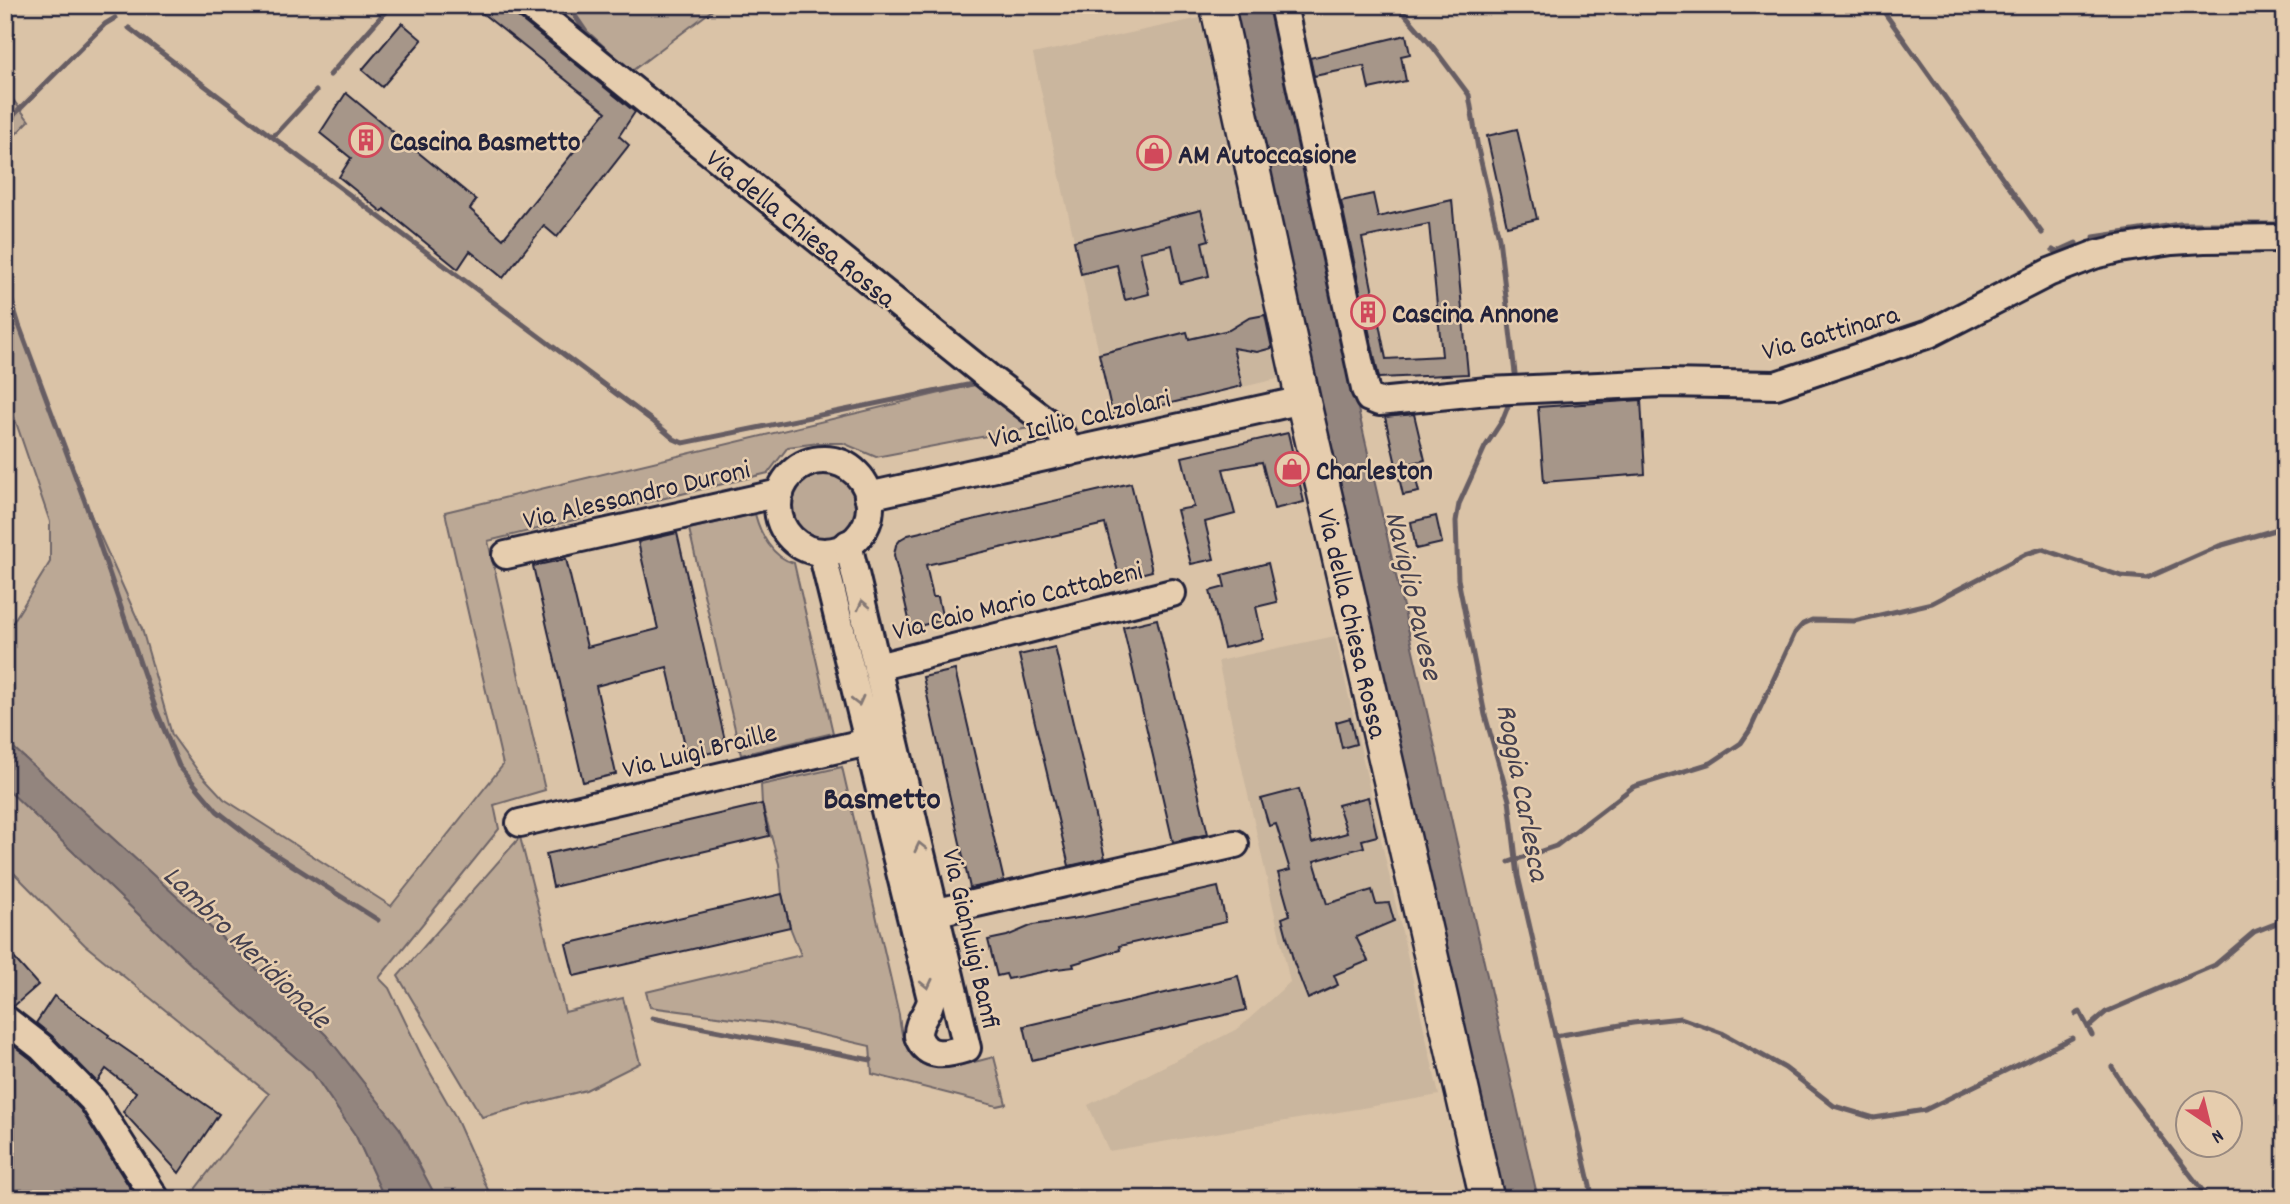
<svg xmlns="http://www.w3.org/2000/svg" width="2290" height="1204" font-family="Dekko,sans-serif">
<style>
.built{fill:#cab69e}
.green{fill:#bba895;stroke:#6e6568;stroke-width:2}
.water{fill:#93857e;stroke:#665d63;stroke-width:2}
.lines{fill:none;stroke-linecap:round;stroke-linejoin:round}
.stream{stroke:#665d63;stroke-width:5}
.building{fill:#a69689;stroke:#22223b;stroke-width:2;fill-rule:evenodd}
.minor-casing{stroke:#22223b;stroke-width:32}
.major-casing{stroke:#22223b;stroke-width:38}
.minor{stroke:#e6cdae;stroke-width:26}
.major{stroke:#e6cdae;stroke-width:33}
.oneway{stroke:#847874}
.labels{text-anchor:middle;stroke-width:5;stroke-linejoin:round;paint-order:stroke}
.poi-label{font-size:28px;font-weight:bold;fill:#22223b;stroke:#e6cdae;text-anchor:start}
.street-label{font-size:28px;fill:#22223b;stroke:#e6cdae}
.water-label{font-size:30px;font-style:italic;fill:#44404f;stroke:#e6cdae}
.quarter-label{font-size:32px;font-weight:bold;fill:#22223b;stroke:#e6cdae}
</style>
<rect width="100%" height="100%" fill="#dac3a7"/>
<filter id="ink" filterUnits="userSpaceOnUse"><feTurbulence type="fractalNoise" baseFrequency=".0143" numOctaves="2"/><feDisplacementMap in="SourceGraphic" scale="14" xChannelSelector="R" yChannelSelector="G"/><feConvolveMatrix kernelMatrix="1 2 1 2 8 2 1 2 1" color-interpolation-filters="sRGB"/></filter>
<g filter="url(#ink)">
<g class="built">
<path d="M1200,18L1270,314L1281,378L1113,417L1033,54Z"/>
<path d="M1335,636L1439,1095L1109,1151L1088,1105L1239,1028L1290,982L1218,661Z"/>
</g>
<g class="green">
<path d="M555,5H719L620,80L543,18Z"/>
<path d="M5,89L29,121L5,145Z"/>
<path d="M5,279L19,325L85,502L142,629L172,735L198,771L224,799L391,906L503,765L445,512L986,382L1029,428L876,457L843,443H819L788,447L768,473L488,541L545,790L494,805L499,829L379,978L389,988L427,1067L455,1116L492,1199H437L400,1129L326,1035L288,998L5,740V635L50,562V522L5,390Z"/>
<circle cx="824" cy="505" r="34"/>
<path d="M755,514C760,533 772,558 794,563L833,733L741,755L689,529Z"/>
<path d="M842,767L899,1015C905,1085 944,1069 994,1057L1006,1104L997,1106L872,1074L870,1046L770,1023L650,1007L646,992L801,955L790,927L782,894L779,864L762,804L761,785Z"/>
<path d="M5,787L197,970L312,1072L356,1136L385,1199H193L196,1188L269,1094L85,945L5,864Z"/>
<path d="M520,837L565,1012L623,998L640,1063L586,1090L482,1117L398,976Z"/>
</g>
<g class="water">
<path d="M1235,5H1272L1342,339L1538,1199H1501L1308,348Z"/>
<path d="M5,740L288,998L326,1035L400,1129L437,1199H385L356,1136L312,1072L197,970L5,787Z"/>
</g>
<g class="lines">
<g class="stream">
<path d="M1397,5L1433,47L1469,95L1478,149L1499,238L1515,373"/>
<path d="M1879,5L2042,233"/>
<path d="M569,7L586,32L619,62"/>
<path d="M129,28L271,136L277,133L316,91"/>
<path d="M330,75L391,5"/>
<path d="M5,124L105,24L115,18"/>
<path d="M271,136L654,422L674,439L683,443L982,382"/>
<path d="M2094,237L2180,224H2285"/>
<path d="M2053,250L2056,252L2076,243"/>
<path d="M5,279L19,325L85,502L155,707L179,766L217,811L262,846L378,920"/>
<path d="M1510,401L1502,421L1485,447L1459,504L1456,521L1458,579L1485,715L1509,800L1518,876L1593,1199"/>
<path d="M1509,862L1556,846L1633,787L1711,763L1741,743L1750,730L1795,633L1803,624L1812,620L1854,621L1932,603L2026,554L2042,549L2121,576L2147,578L2219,546L2285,527"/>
<path d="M2076,1014L2080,1012L2092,1035"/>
<path d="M652,1018L871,1060"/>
<path d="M2091,1025L2106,1012L2215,965L2254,932L2285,920"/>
<path d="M1555,1036L1633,1023L1681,1018L1722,1033L1785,1068L1834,1106L1874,1118L1925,1110L2072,1038"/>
<path d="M2112,1067L2130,1096L2209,1199"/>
</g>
</g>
<g class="building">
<path d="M472,5H510L518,17L635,112L619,136L629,145L557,237L544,226L503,278L470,251L458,269L384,209L382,212L339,177L351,158L320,133L346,93L476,200L470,209L503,239L606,112Z"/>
<path d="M402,23L422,40L382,87L362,70Z"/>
<path d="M1406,35L1410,54L1401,56L1406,81L1369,89L1364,66L1314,76L1310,58Z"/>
<path d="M1517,129L1537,219L1507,226L1487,136Z"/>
<path d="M1373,194L1378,217L1452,200L1468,374L1379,378L1341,201ZM1429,224L1442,356L1386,359L1362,238Z"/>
<path d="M1201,210L1209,240L1202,242L1209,276L1180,283L1172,245L1140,252L1149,294L1125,300L1117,265L1081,274L1074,241Z"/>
<path d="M1265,315L1272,348L1257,352L1233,348L1242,386L1113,417L1099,354L1187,332L1189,339L1229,330L1249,318Z"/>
<path d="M1641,400L1645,474L1544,482L1538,407Z"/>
<path d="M1414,414L1425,460L1412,463L1419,492L1403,495L1385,417Z"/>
<path d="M1288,433L1304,502L1274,509L1262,462L1223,469L1235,514L1205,522L1214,559L1191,564L1177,510L1194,507L1182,457Z"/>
<path d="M1131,483L1152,571L1120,579L1105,524L926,565L933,597H938L943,620L911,628L894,555L896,545L901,539L908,535Z"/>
<path d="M1436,516L1442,543L1416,549L1411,522Z"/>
<path d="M677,533L727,749L688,758L667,667L596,686L616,774L583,782L533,566L566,559L587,647L658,629L638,542Z"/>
<path d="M1268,563L1277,602L1256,607L1263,639L1224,648L1210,591L1225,587L1222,575Z"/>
<path d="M1157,619L1208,834L1173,842L1123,627Z"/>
<path d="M1055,647L1105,858L1069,866L1019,655Z"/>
<path d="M955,670L1004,881L970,888L923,677Z"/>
<path d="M1350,718L1356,744L1342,748L1336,722Z"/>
<path d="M1299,789L1312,843L1347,833L1338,805L1368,797L1377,836L1362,840L1364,847L1314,861L1327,904L1372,890L1376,904L1389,903L1394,921L1356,937L1368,961L1334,975L1338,985L1308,999L1294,963L1282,918L1290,915L1278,873L1290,870L1276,824L1269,826L1261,799Z"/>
<path d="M762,804L769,836L553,887L546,854Z"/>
<path d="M1218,887L1226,922L1119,946L1120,950L1073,964L1074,967L1056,969L1008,979L1006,974L997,976L988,940L1007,936L1033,925L1084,917Z"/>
<path d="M782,894L790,927L574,976L566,944Z"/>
<path d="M5,948L38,985L14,1006L5,1004Z"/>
<path d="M1238,976L1246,1010L1032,1060L1024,1026Z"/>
<path d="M54,996L109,1035L108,1037L219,1114L179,1173L123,1112L136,1092L106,1069L97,1082L52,1036L36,1023Z"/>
<path d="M5,1039L31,1059L81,1110L137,1199H5Z"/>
</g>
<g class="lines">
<g class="minor-casing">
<g id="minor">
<path d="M528,5L992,380L1060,432L1070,452"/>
<path d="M1283,5L1365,389L1369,398L1379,402L1488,391L1664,383L1776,385L1929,334L2050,272L2094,255L2119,249L2172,241L2204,239L2285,238"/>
<circle cx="824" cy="506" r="46"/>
<path d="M868,496L1303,400"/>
<path d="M822,552L931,999C929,1014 917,1020 918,1036C927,1060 947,1054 967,1048L848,544"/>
<path d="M506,555L780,493"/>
<path d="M877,667L1172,593"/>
<path d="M520,823L885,738"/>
<path d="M920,916L1235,844"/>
<path d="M5,1019L41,1047L93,1100L156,1199"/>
</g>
</g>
<g class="major-casing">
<path id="major" d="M1217,5L1303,400L1487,1199"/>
</g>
<use href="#minor" class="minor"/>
<use href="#major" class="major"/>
</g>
<defs><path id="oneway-chevron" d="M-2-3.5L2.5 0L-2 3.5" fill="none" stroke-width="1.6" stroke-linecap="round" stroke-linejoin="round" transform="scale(1.75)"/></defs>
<g class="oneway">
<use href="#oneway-chevron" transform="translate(863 605) rotate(-103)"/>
<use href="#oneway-chevron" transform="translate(858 701) rotate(76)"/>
<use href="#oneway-chevron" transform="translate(920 847) rotate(-103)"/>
<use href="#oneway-chevron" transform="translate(927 984) rotate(77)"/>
</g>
</g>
<defs>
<g id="building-ring" transform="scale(1.75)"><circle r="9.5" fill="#e6cdae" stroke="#d1495b" stroke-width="1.5"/><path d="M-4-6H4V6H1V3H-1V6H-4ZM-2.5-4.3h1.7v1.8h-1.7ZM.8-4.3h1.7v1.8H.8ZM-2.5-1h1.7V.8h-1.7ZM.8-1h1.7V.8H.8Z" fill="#d1495b"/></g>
<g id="shop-ring" transform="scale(1.75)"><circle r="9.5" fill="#e6cdae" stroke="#d1495b" stroke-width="1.5"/><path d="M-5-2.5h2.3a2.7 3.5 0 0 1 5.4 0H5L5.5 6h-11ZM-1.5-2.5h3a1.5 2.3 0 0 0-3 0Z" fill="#d1495b"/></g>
</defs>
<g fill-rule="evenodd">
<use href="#building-ring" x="366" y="140"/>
<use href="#shop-ring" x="1154" y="153"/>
<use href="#building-ring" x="1368" y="312"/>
<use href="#shop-ring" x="1292" y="469"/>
</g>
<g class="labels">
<g class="poi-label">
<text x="390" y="150">Cascina Basmetto</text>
<text x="1178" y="163">AM Autoccasione</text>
<text x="1392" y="322">Cascina Annone</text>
<text x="1316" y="479">Charleston</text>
</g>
<g class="street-label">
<text transform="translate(802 227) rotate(39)" y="10">Via della Chiesa Rossa</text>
<text transform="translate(1830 331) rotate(-16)" y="10">Via Gattinara</text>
<text transform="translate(1079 417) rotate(-13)" y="10">Via Icilio Calzolari</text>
<text transform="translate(636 493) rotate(-13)" y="10">Via Alessandro Duroni</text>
<text transform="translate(1017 599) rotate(-14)" y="10">Via Caio Mario Cattabeni</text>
<text transform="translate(1354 623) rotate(77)" y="10">Via della Chiesa Rossa</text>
<text transform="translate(699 749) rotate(-14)" y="10">Via Luigi Braille</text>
<text transform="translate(973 938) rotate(77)" y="10">Via Gianluigi Banfi</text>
</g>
<g class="water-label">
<text transform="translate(1415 595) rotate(77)" y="10">Naviglio Pavese</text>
<text transform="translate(1524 792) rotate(79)" y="10">Roggia Carlesca</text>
<text transform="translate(248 946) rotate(44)" y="10">Lambro Meridionale</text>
</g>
<g class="quarter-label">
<text x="882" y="808">Basmetto</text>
</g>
</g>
<rect width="2290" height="1204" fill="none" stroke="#e6cdae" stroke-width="28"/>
<rect x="14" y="14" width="2262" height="1176" fill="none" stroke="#22223b" stroke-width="2.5" filter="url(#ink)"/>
<g transform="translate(2209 1124) rotate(145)"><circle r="33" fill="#e6cdae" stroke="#988980" stroke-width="2"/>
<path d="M0-5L12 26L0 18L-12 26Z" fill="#d1495b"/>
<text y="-10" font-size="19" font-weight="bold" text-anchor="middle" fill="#22223b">N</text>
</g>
</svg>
